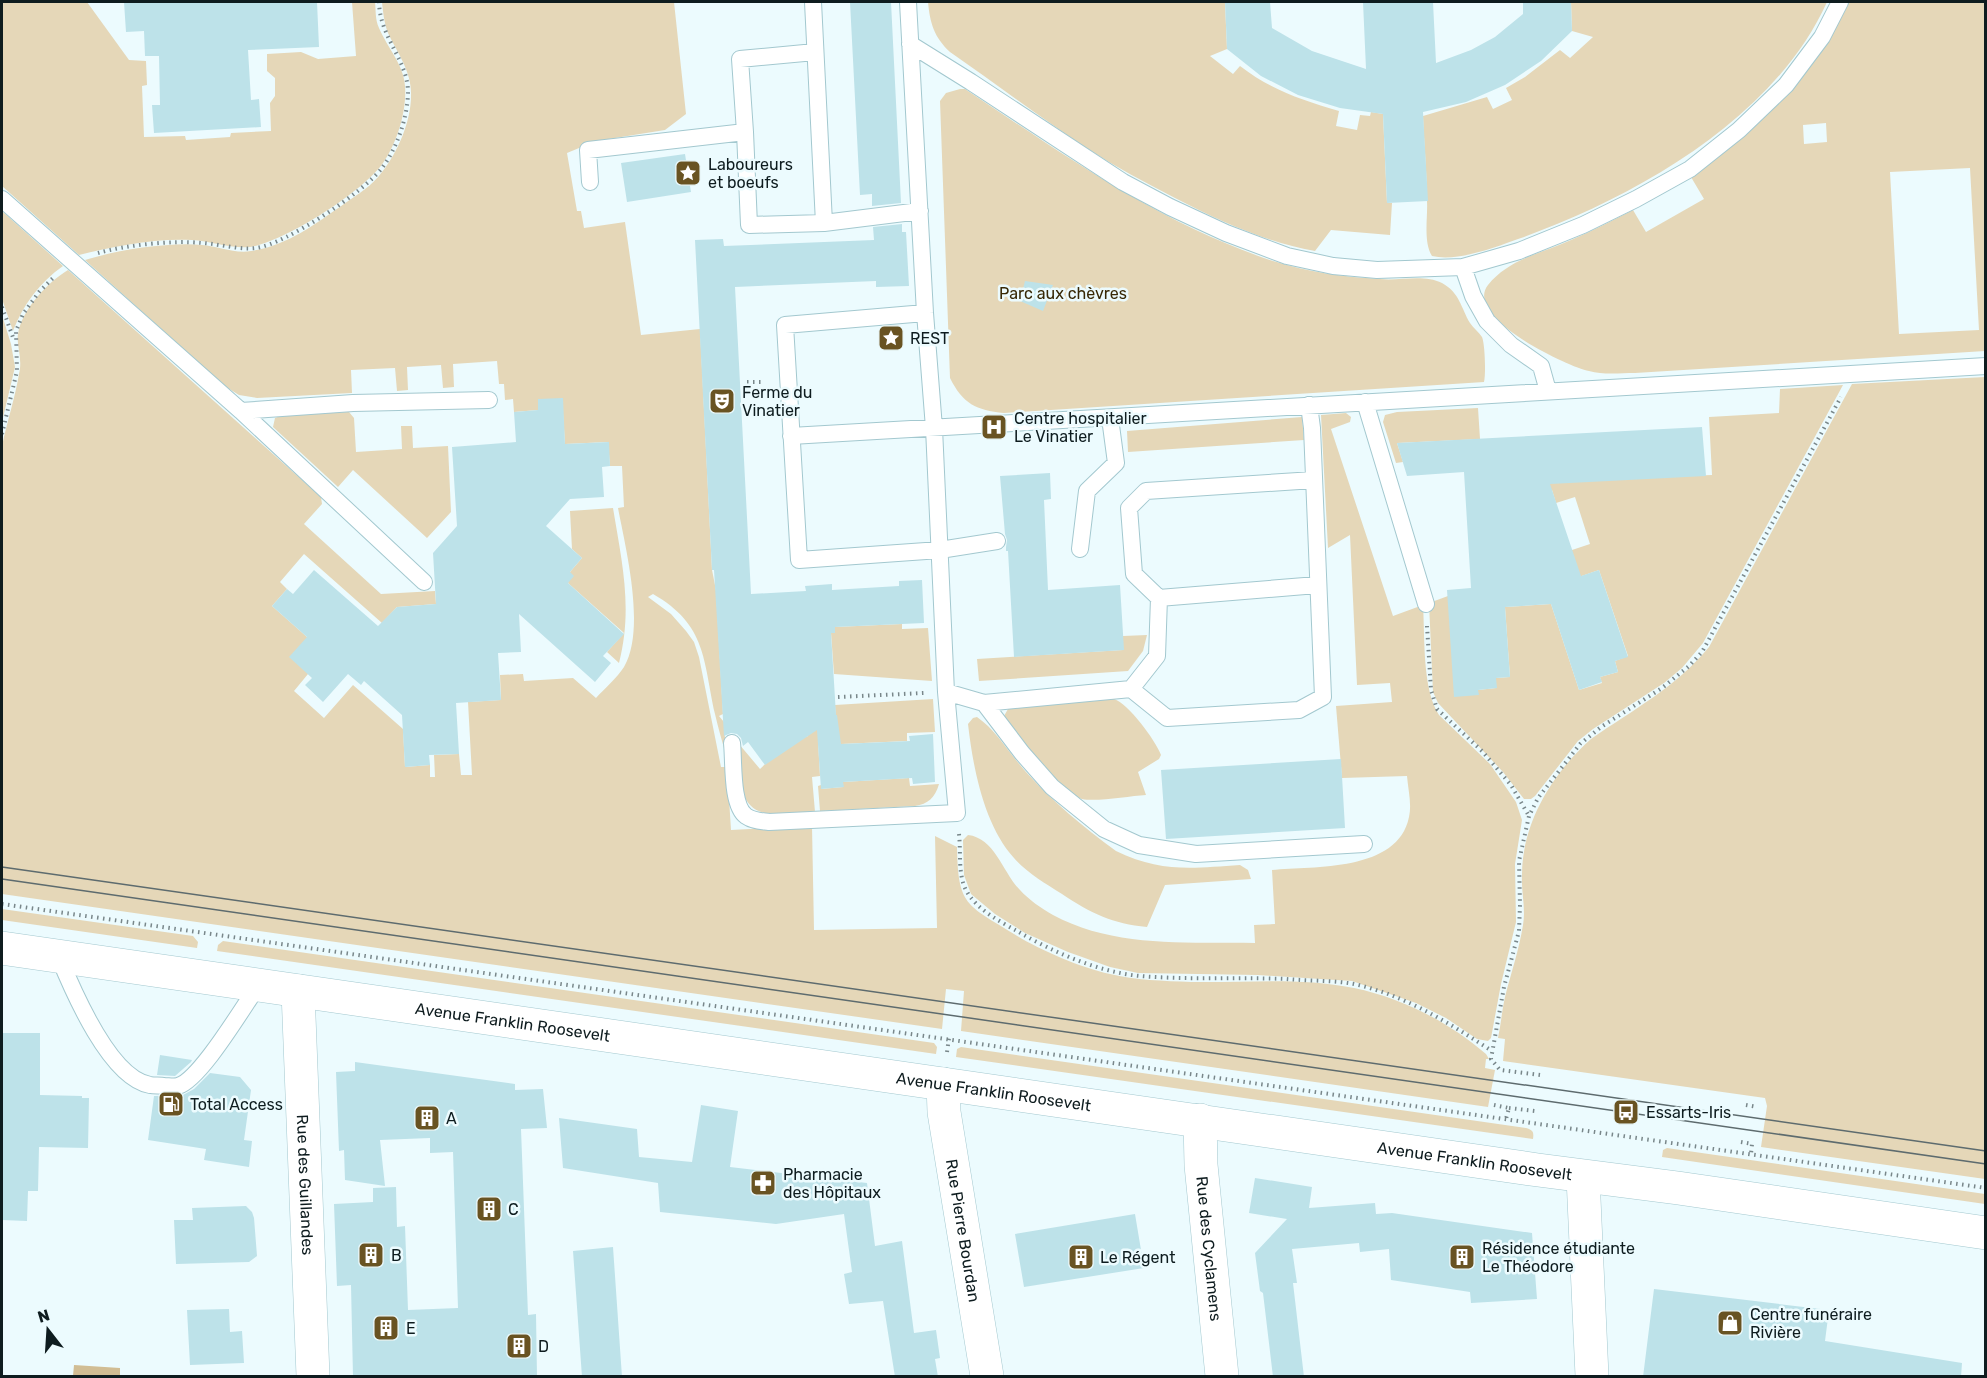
<svg xmlns="http://www.w3.org/2000/svg" width="1987" height="1378" viewBox="0 0 1987 1378" font-family="Rubik,sans-serif">
<rect width="100%" height="100%" fill="#ecfbfe"/>
<!-- green -->
<path fill="#e5d7b8" fill-rule="evenodd" d="M2,2h85l42,58 17,1 1,24 -5,1 2,51 41,-1 1,4 44,-3 1,-4 40,-2 -1,-28 5,-7v-18l-8,-7v-17l34,-2 17,7 38,-3 -4,-54h23c1,9 0,17 4,26 8,19 25,37 26,58 2,25 -8,57 -22,77 -20,29 -99,79 -133,84 -19,2 -39,-6 -58,-7 -37,-2 -77,6 -113,15l-77,-69z
M382,2h292l12,112 -21,16 -69,11 -29,12 10,58h4l3,17 41,-6 16,113 59,-6 12,241 4,20 7,124 -4,2 5,6 2,33c-4,-14 -8,-28 -11,-41 -12,-54 -8,-89 -62,-120l-5,3 23,17 15,17 8,11 5,15 22,110h6l4,63 81,-4 2,104 123,-2 -2,-92 22,11c1,59 9,57 57,87 26,16 65,33 96,40 25,6 54,7 81,8 54,1 109,-5 163,6 48,10 95,34 132,66l3,5h-3l-1,9 10,2 -7,37 -527,-76 3,-40 -18,-2 -4,40 -940,-135v-448c5,-24 13,-48 17,-72 4,-16 -3,-29 -1,-40 4,-25 30,-52 50,-64l253,227 1,7 -18,20 77,70 54,-3 1,13 -39,3 -15,16 -78,-69 -24,28 7,7 -15,17 35,31 1,37 -14,17 30,27 29,-33 50,44 2,38 25,-2v12h5l-1,-22 25,-1 2,21h11l-4,-73 33,-2 -1,-25 23,-1 1,7 49,-3 23,20c8,-9 21,-20 28,-31 22,-38 2,-117 -6,-159l6,-1 -2,-41h-12l-2,-24 -43,2 -3,-46 -24,12 -24,2 -1,-13 -8,1 -1,-16h-5l-2,-23 -44,3 1,23 -11,1 -2,-23 -34,2 1,23 -11,1 -2,-23 -44,2 1,23 -95,5 -18,-3 -16,-10 -138,-125c32,-10 83,-18 117,-15 16,1 33,9 49,6 36,-5 64,-27 93,-47 14,-10 28,-18 38,-32 16,-20 29,-51 29,-76 1,-24 -13,-42 -23,-63 -4,-11 -5,-21 -6,-31z
M928,2h297l2,47 -17,7 23,18 7,-8c31,24 62,34 99,45l-3,15 21,4 3,-15 10,1 1,-4 12,2 4,89h5l-2,32 -59,-5 -16,21c-50,-9 -95,-30 -140,-53 -29,-15 -59,-31 -87,-49 -47,-31 -92,-65 -138,-97 -16,-15 -20,-29 -22,-50z
M1571,2h256c-52,116 -191,195 -306,236 -25,9 -63,24 -89,18 -9,-14 -4,-39 -5,-55 0,-28 -3,-57 -4,-85l64,-19 6,12 19,-9 -6,-12 19,-11 35,-27 10,8 23,-21 -21,-6z
M1848,2h137v349l-350,22c-15,0 -32,2 -46,-2 -23,-5 -126,-54 -101,-86 21,-26 54,-32 83,-45 21,-9 42,-20 62,-30l13,22 58,-33 -13,-22 51,-39zM1826,123l1,19 -23,2 -1,-19zM1970,168l9,162 -80,4 -9,-162z
M960,89h5c98,65 195,135 308,172 35,11 71,16 107,18 20,2 44,-5 62,4 18,10 19,25 28,40 3,5 9,9 12,14 3,7 4,37 2,45l-480,31c-28,-3 -41,-9 -54,-35l-10,-277 6,-8z
M2,211l61,55c-24,17 -40,39 -50,65l-11,-32z
M2,315l9,29 4,23 -13,55z
M1985,377v802l-224,-32 6,-41 -2,-8 -262,-37 2,-22 -7,-1c3,-14 4,-28 7,-41 6,-24 14,-47 18,-72 3,-17 -2,-33 -1,-50 0,-53 31,-102 69,-136 43,-30 84,-51 118,-92l143,-263z
M1843,385l-140,258 -21,25 -18,15 -71,46 -15,12 -43,55 -4,3h-7l-21,-27 -65,-69 -5,-11 -4,-89 19,-7 30,99v-5l18,-2v-10l14,-1 -5,-70 46,-3 28,86 23,-7 -2,-6 18,-5 -3,-11 13,-5 -29,-86 -26,9 -1,-29 18,-6 -15,-47 -19,6 -4,-13 -39,-8 199,-7 -3,-58 70,-4 1,-24z
M1478,408l2,31 -83,4 6,19 -7,1 -13,-41 2,-7 12,-3z
M349,412l5,6 2,34 46,-3 -1,-23h11l1,22 35,-2 3,66 -24,26 -74,-68 -15,17 -65,-60 2,-9 11,-4z
M1346,413l5,4 -1,5 -19,7 62,187 30,-11c2,32 -1,84 16,110l51,49 26,38 6,18 -7,44 1,58 -15,62 -10,54 -3,3 -11,-2 -31,-21 -30,-15 -64,-22 -94,-6 -120,-2 -28,-6 -42,-15 -43,-19 -30,-19 -24,-20 -7,-19 -1,-35 5,-5c27,3 35,38 52,55 8,9 22,19 33,25 61,33 135,27 202,28l-1,-18 21,-1 -3,-54c42,-4 126,2 137,-53 3,-13 -1,-28 -2,-41l-65,2 -6,-72 56,-4 -2,-19 -33,2 -7,-150 -22,13 -7,-133z
M1302,417l2,23 -176,12 -1,-21z
M613,508c9,55 20,100 6,155l-12,-11 17,-19 -56,-50 2,-11 12,-14 -10,-9 -2,-38z
M902,624v5l26,-1 4,53 -98,-7 -3,-41h4v-6z
M1147,635l-4,16 -15,20 -149,10 -2,-22 146,-9v-14z
M933,699l2,33 -28,1v8l-66,3 -4,-4 -2,-35z
M1114,699c14,4 42,42 47,56l-2,4 -21,13 8,23c-17,1 -49,7 -64,4 -15,-3 -72,-68 -78,-83l4,-7 6,-3z
M977,717c19,13 32,36 49,55 27,30 57,55 90,79 45,22 77,17 124,14l8,5 3,9 -86,6 -18,42c-34,-3 -57,-14 -85,-33 -17,-11 -35,-21 -48,-36 -30,-33 -41,-90 -46,-134l5,-6z
M823,725l-5,16 2,35 -8,1 3,35 -45,2c-36,-4 -29,-43 -31,-70l21,25 24,-23 24,-10 -1,-6z
M909,778l1,8 29,-2c-4,14 -11,20 -24,22l-95,5 -2,-25 3,-1v4l22,-2v-5z
M2,909l191,27 5,6 -1,6 -195,-28z
M223,941l711,102 3,4 -1,7 -719,-103 1,-6z
M961,1047l565,81c7,2 8,4 7,11l-577,-82 1,-8z
M1667,1148l318,46v10l-323,-47 1,-7z"/>
<!-- water -->
<path fill="#d1bd94" d="M74,1365l46,3v8h-47z"/>
<!-- building -->
<path fill="#bde2e9" d="M124,2h193l2,45 -71,3 3,50 8,-1 2,28 -107,6 -2,-28h8l-1,-49h-14l-1,-25 -18,1z
M850,2h41l10,201 -29,3v-12l-12,1z
M1225,2h45l2,26 40,23 54,18 -3,-67h70l3,61 35,-13 24,-13 28,-23v-12h48l1,29 -31,30 -36,24 -39,17 -43,10 5,89 -41,2 -4,-89 -43,-6 -42,-13 -37,-19 -34,-27z
M685,154l6,38 -64,10 -6,-39z
M902,224v8h4l3,54 -33,1v-6l-141,6 16,307 55,-3 -1,-5 27,-2v6l67,-4v-5l23,-1 2,43 -89,4v6h-4l5,82h1l4,29 69,-3 -1,-5 24,-2 2,48 -22,2 -1,-6 -69,4 1,5 -23,2 -4,-59 -52,35 -17,-23 -5,4 -2,-8 -4,-4 -6,-1 -7,3 -10,-166h-2l-17,-330 28,-1 1,7 150,-6 -1,-13z
M1025,281l28,4 -10,26 -23,-10z
M563,398l2,46 44,-2 1,24 -8,1 2,30 -34,2 -24,27 36,32 -12,14 4,4 -6,7 56,51 -21,22 8,7 -16,19 -76,-68 2,38 -23,1 3,47 -45,3 3,51 -30,1 1,10 -25,2 -3,-52 -38,-34 -3,4 -13,-11 -25,28 -18,-17 7,-7 -23,-21 18,-20 -35,-31 15,-17 6,5 21,-24 64,56 19,-19 39,-3 -3,-51 24,-27 -5,-79 64,-5 -2,-30 24,-2v-11z
M1702,427l4,49 -156,8 31,92 18,-6 29,87 -13,4 3,11 -18,5 2,5 -23,8 -28,-86 -46,3 5,70 -14,1 1,10 -19,2 1,5 -25,2 -7,-107 24,-2 -7,-116 -57,4 -10,-33z
M1050,473l1,26 -7,1 4,90 72,-5 4,65 -110,7 -6,-106h-2v-4l1,-7 -2,-6 -5,-58z
M1341,759l4,69 -179,11 -5,-69z
M2,1033h38v62l42,1v2h7l-1,50 -49,-1 -1,44h-10l-1,30 -25,-1z
M160,1055l32,5 -1,2 -16,14 -18,-1z
M355,1062l160,22v6l28,-1 4,39 -26,1 7,186 8,-1 1,63h-184l-2,-92 -14,1 -3,-82 39,-2v-14l23,-1 1,40 8,-1 3,84 50,-2 -5,-156 -23,1v-15l-50,2 5,46 -40,-6 -1,-30 -5,1 -3,-79 19,-1z
M210,1073l30,4 11,13 -7,50 8,1 -3,26 -45,-7 2,-11 -58,-9 6,-44 29,-1 11,-6z
M701,1105l37,6 -8,56 137,16 8,63 27,-5 12,92 22,-3 4,28 -5,1 3,18h-43l-12,-76 -34,3 -5,-30 8,-2 -8,-58 -68,10 -116,-12 -2,-29 -95,-15 -4,-50 78,11 2,28 53,5z
M1255,1178l57,9 -3,21 66,-5 1,11 16,-1 140,20 5,66 -66,4 -1,-11 -79,-12 -2,-31 -29,3 -1,-9 -67,6 5,34h-4l11,94h-31l-10,-84 -3,-2 -5,-38 32,-34 -38,-6z
M246,1206l6,6 2,6 3,38 -8,6 -73,2 -2,-44h19l-1,-12z
M1135,1214l9,54 -120,19 -9,-53z
M613,1247l9,130h-40l-9,-126z
M1654,1289l175,21 -4,31 137,22 -1,14h-318z
M229,1309l1,23 12,-1 2,32 -54,2 -3,-55z"/>
<g fill="none" stroke-linecap="round" stroke-linejoin="round">
<!-- lane casing -->
<g stroke="#a3c8cf" stroke-width="18">
<path id="lane" d="M813,2l11,221 96,-12
M910,44l61,38 152,100 47,25 56,26 61,23 46,10 44,4 86,-3 56,-16 64,-26 53,-26 54,-30 49,-39 47,-45 36,-48 18,-35
M745,132l4,93 75,-2
M590,182l-2,-32 157,-18 -5,-73 75,-7
M2,199l239,212 183,171
M1463,267l10,29 14,25 24,24 30,21 7,25
M925,313l-140,12 14,235 141,-10 57,-9
M1365,402l61,202
M241,411l112,-8 136,-3
M791,436l1195,-70
M1080,549l7,-58 29,-28 -6,-45
M1159,598l158,-13
M1131,689l26,-33 2,-58 -25,-24 -5,-66 17,-17 168,-11
M946,692l38,11 38,50 30,34 52,42 35,16 57,9 168,-10
M984,703l147,-14 36,29 132,-8 24,-13 -11,-269 -3,-23
M732,743c2,18 -1,62 14,73 7,5 15,5 23,6l188,-9 -11,-121 -12,-264 -9,-115 -17,-311
M59,957c14,34 51,121 91,128 5,1 10,0 14,1 4,0 10,1 14,0 22,-6 65,-79 80,-100"/>
</g>
<!-- street casing -->
<g stroke="#a3c8cf" stroke-width="34">
<g id="street">
<path id="s1" d="M298,991l15,385"/>
<path id="s2" d="M943,1084l1,28 43,264"/>
<path id="s3" d="M1200,1120l1,45 21,211"/>
<path d="M1583,1177l9,199"/>
</g>
</g>
<!-- primary casing -->
<g stroke="#a3c8cf" stroke-width="34">
<g id="primary">
<path id="s4" d="M2,948l1536,222 140,18 308,45"/>
</g>
</g>
<!-- path -->
<path stroke="#79878a" stroke-width="4" stroke-dasharray="1.5 4.5" stroke-linecap="butt" d="M98,253c28,-8 75,-13 104,-10 19,1 35,7 54,5 30,-4 108,-56 126,-80 15,-20 26,-51 26,-77 -1,-32 -28,-53 -29,-89
M2,307l12,33
M747,382h18
M2,434l15,-63 -1,-40 7,-17 16,-22 16,-16
M1427,626l4,64 6,19 45,42 29,34 18,31
M838,697l86,-4
M959,834c2,18 -1,38 6,54 9,20 34,33 52,43 36,21 81,41 123,45 48,4 97,1 146,3 22,2 46,1 68,5 51,11 95,39 138,67
M2,904l1984,284
M947,1052l2,-14
M1540,1075l-40,-5 -9,-11 13,-72 15,-56 1,-26 -1,-44 10,-45 9,-18 42,-54 21,-17 61,-39 27,-22 13,-14 139,-255
M1494,1105l15,3 -3,11
M1746,1105l11,2
M1509,1108l26,3
M1741,1142l11,2 -1,10"/>
<!-- lane -->
<use href="#lane" stroke="#fff" stroke-width="16"/>
<!-- street -->
<use href="#street" stroke="#fff" stroke-width="33"/>
<!-- primary -->
<use href="#primary" stroke="#fff" stroke-width="33"/>
<!-- tram -->
<path stroke="#5d6b6e" stroke-width="1.5" d="M2,867l1984,284
M2,879l1984,285"/>
</g>
<!-- icons -->
<defs>
<g id="sight-square" transform="scale(1.35)"><rect x="-9" y="-9" width="18" height="18" rx="4" fill="#695322" stroke="#ecfbfe"/><path d="M0-6L1.8-2.2L6-1.7L2.9 1.2L3.7 5.4L0 3.3L-3.7 5.4L-2.9 1.2L-6-1.7L-1.8-2.2Z" fill="#fff"/></g>
<g id="theatre-square" transform="scale(1.35)"><rect x="-9" y="-9" width="18" height="18" rx="4" fill="#695322" stroke="#ecfbfe"/><path d="M-5-5.5Q0-4 5-5.5V0Q5 5 0 6Q-5 5-5 0ZM-3.3-2.5H-1v1.5H-3.3ZM1-2.5H3.3v1.5H1ZM-2.8 1Q0 5.5 2.8 1Z" fill="#fff"/></g>
<g id="hospital-square" transform="scale(1.35)"><rect x="-9" y="-9" width="18" height="18" rx="4" fill="#695322" stroke="#ecfbfe"/><path d="M-5-5h3v3.5h4V-5h3V5h-3V1.5h-4V5h-3Z" fill="#fff"/></g>
<g id="fuel-square" transform="scale(1.35)"><rect x="-9" y="-9" width="18" height="18" rx="4" fill="#695322" stroke="#ecfbfe"/><path d="M-5.5-6h7V0h2V4h1.3V-2.5L3-4.5l.8-.8L6-3V5H2.5V1h-1V6h-7ZM-4.2-4.7v3.2H.2V-4.7Z" fill="#fff"/></g>
<g id="bus-square" transform="scale(1.35)"><rect x="-9" y="-9" width="18" height="18" rx="4" fill="#695322" stroke="#ecfbfe"/><path d="M-5-6H5V4H4V6H2V4H-2V6H-4V4H-5ZM-3.5-4V0h7V-4ZM-3.5 1.2v1.5H-2V1.2ZM2 1.2v1.5H3.5V1.2Z" fill="#fff"/></g>
<g id="building-square" transform="scale(1.35)"><rect x="-9" y="-9" width="18" height="18" rx="4" fill="#695322" stroke="#ecfbfe"/><path d="M-4-6H4V6H1V3H-1V6H-4ZM-2.5-4.3h1.7v1.8h-1.7ZM.8-4.3h1.7v1.8H.8ZM-2.5-1h1.7V.8h-1.7ZM.8-1h1.7V.8H.8Z" fill="#fff"/></g>
<g id="pharmacy-square" transform="scale(1.35)"><rect x="-9" y="-9" width="18" height="18" rx="4" fill="#695322" stroke="#ecfbfe"/><path d="M-2-6h4v4h4v4h-4v4h-4v-4h-4v-4h4Z" fill="#fff"/></g>
<g id="shop-square" transform="scale(1.35)"><rect x="-9" y="-9" width="18" height="18" rx="4" fill="#695322" stroke="#ecfbfe"/><path d="M-5-2.5h2.3a2.7 3.5 0 0 1 5.4 0H5L5.5 6h-11ZM-1.5-2.5h3a1.5 2.3 0 0 0-3 0Z" fill="#fff"/></g>
</defs>
<g fill-rule="evenodd">
<use href="#sight-square" x="688" y="173"/>
<use href="#sight-square" x="891" y="338"/>
<use href="#theatre-square" x="722" y="401"/>
<use href="#hospital-square" x="994" y="427"/>
<use href="#fuel-square" x="171" y="1104"/>
<use href="#bus-square" x="1626" y="1112"/>
<use href="#building-square" x="427" y="1118"/>
<use href="#pharmacy-square" x="763" y="1183"/>
<use href="#building-square" x="489" y="1209"/>
<use href="#building-square" x="371" y="1255"/>
<use href="#building-square" x="1081" y="1257"/>
<use href="#building-square" x="1462" y="1257"/>
<use href="#shop-square" x="1730" y="1323"/>
<use href="#building-square" x="386" y="1328"/>
<use href="#building-square" x="519" y="1346"/>
</g>
<g text-anchor="middle" dominant-baseline="central" stroke-width="5" stroke-linejoin="round" paint-order="stroke">
<!-- poi labels -->
<g font-size="16" fill="#0e1c1f" stroke="#ecfbfe" text-anchor="start">
<text x="708" y="164">Laboureurs<tspan x="708" dy="18">et boeufs</tspan></text>
<text x="910" y="338">REST</text>
<text x="742" y="392">Ferme du<tspan x="742" dy="18">Vinatier</tspan></text>
<text x="1014" y="418">Centre hospitalier<tspan x="1014" dy="18">Le Vinatier</tspan></text>
<text x="190" y="1104">Total Access</text>
<text x="1646" y="1112">Essarts-Iris</text>
<text x="446" y="1118">A</text>
<text x="783" y="1174">Pharmacie<tspan x="783" dy="18">des Hôpitaux</tspan></text>
<text x="508" y="1209">C</text>
<text x="1482" y="1248">Résidence étudiante<tspan x="1482" dy="18">Le Théodore</tspan></text>
<text x="391" y="1255">B</text>
<text x="1100" y="1257">Le Régent</text>
<text x="1750" y="1314">Centre funéraire<tspan x="1750" dy="18">Rivière</tspan></text>
<text x="406" y="1328">E</text>
<text x="538" y="1346">D</text>
</g>
<!-- park labels -->
<g font-size="16" fill="#382906" stroke="#ecfbfe">
<text x="1063" y="293">Parc aux chèvres</text>
</g>
<!-- street labels -->
<g font-size="16" fill="#0e1c1f" stroke="#ecfbfe">
<text stroke="none"><textPath href="#s4" startOffset="516">Avenue Franklin Roosevelt</textPath></text>
<text stroke="none"><textPath href="#s4" startOffset="1002">Avenue Franklin Roosevelt</textPath></text>
<text stroke="none"><textPath href="#s4" startOffset="1488">Avenue Franklin Roosevelt</textPath></text>
<text stroke="none"><textPath href="#s1" startOffset="194">Rue des Guillandes</textPath></text>
<text stroke="none"><textPath href="#s2" startOffset="148">Rue Pierre Bourdan</textPath></text>
<text stroke="none"><textPath href="#s3" startOffset="129">Rue des Cyclamens</textPath></text>
</g>
</g>
<!-- border -->
<rect width="1987" height="1378" fill="none" stroke="#0e1c1f" stroke-width="6"/>
<!-- north arrow -->
<g transform="translate(48 1330) rotate(343)" stroke="#ecfbfe" stroke-width="4.5" paint-order="stroke">
<path d="M0-4.5L10 22L0 15L-10 22Z" fill="#0e1c1f"/>
<text y="-9" font-size="16" font-weight="bold" text-anchor="middle" fill="#0e1c1f">N</text>
</g>
</svg>
